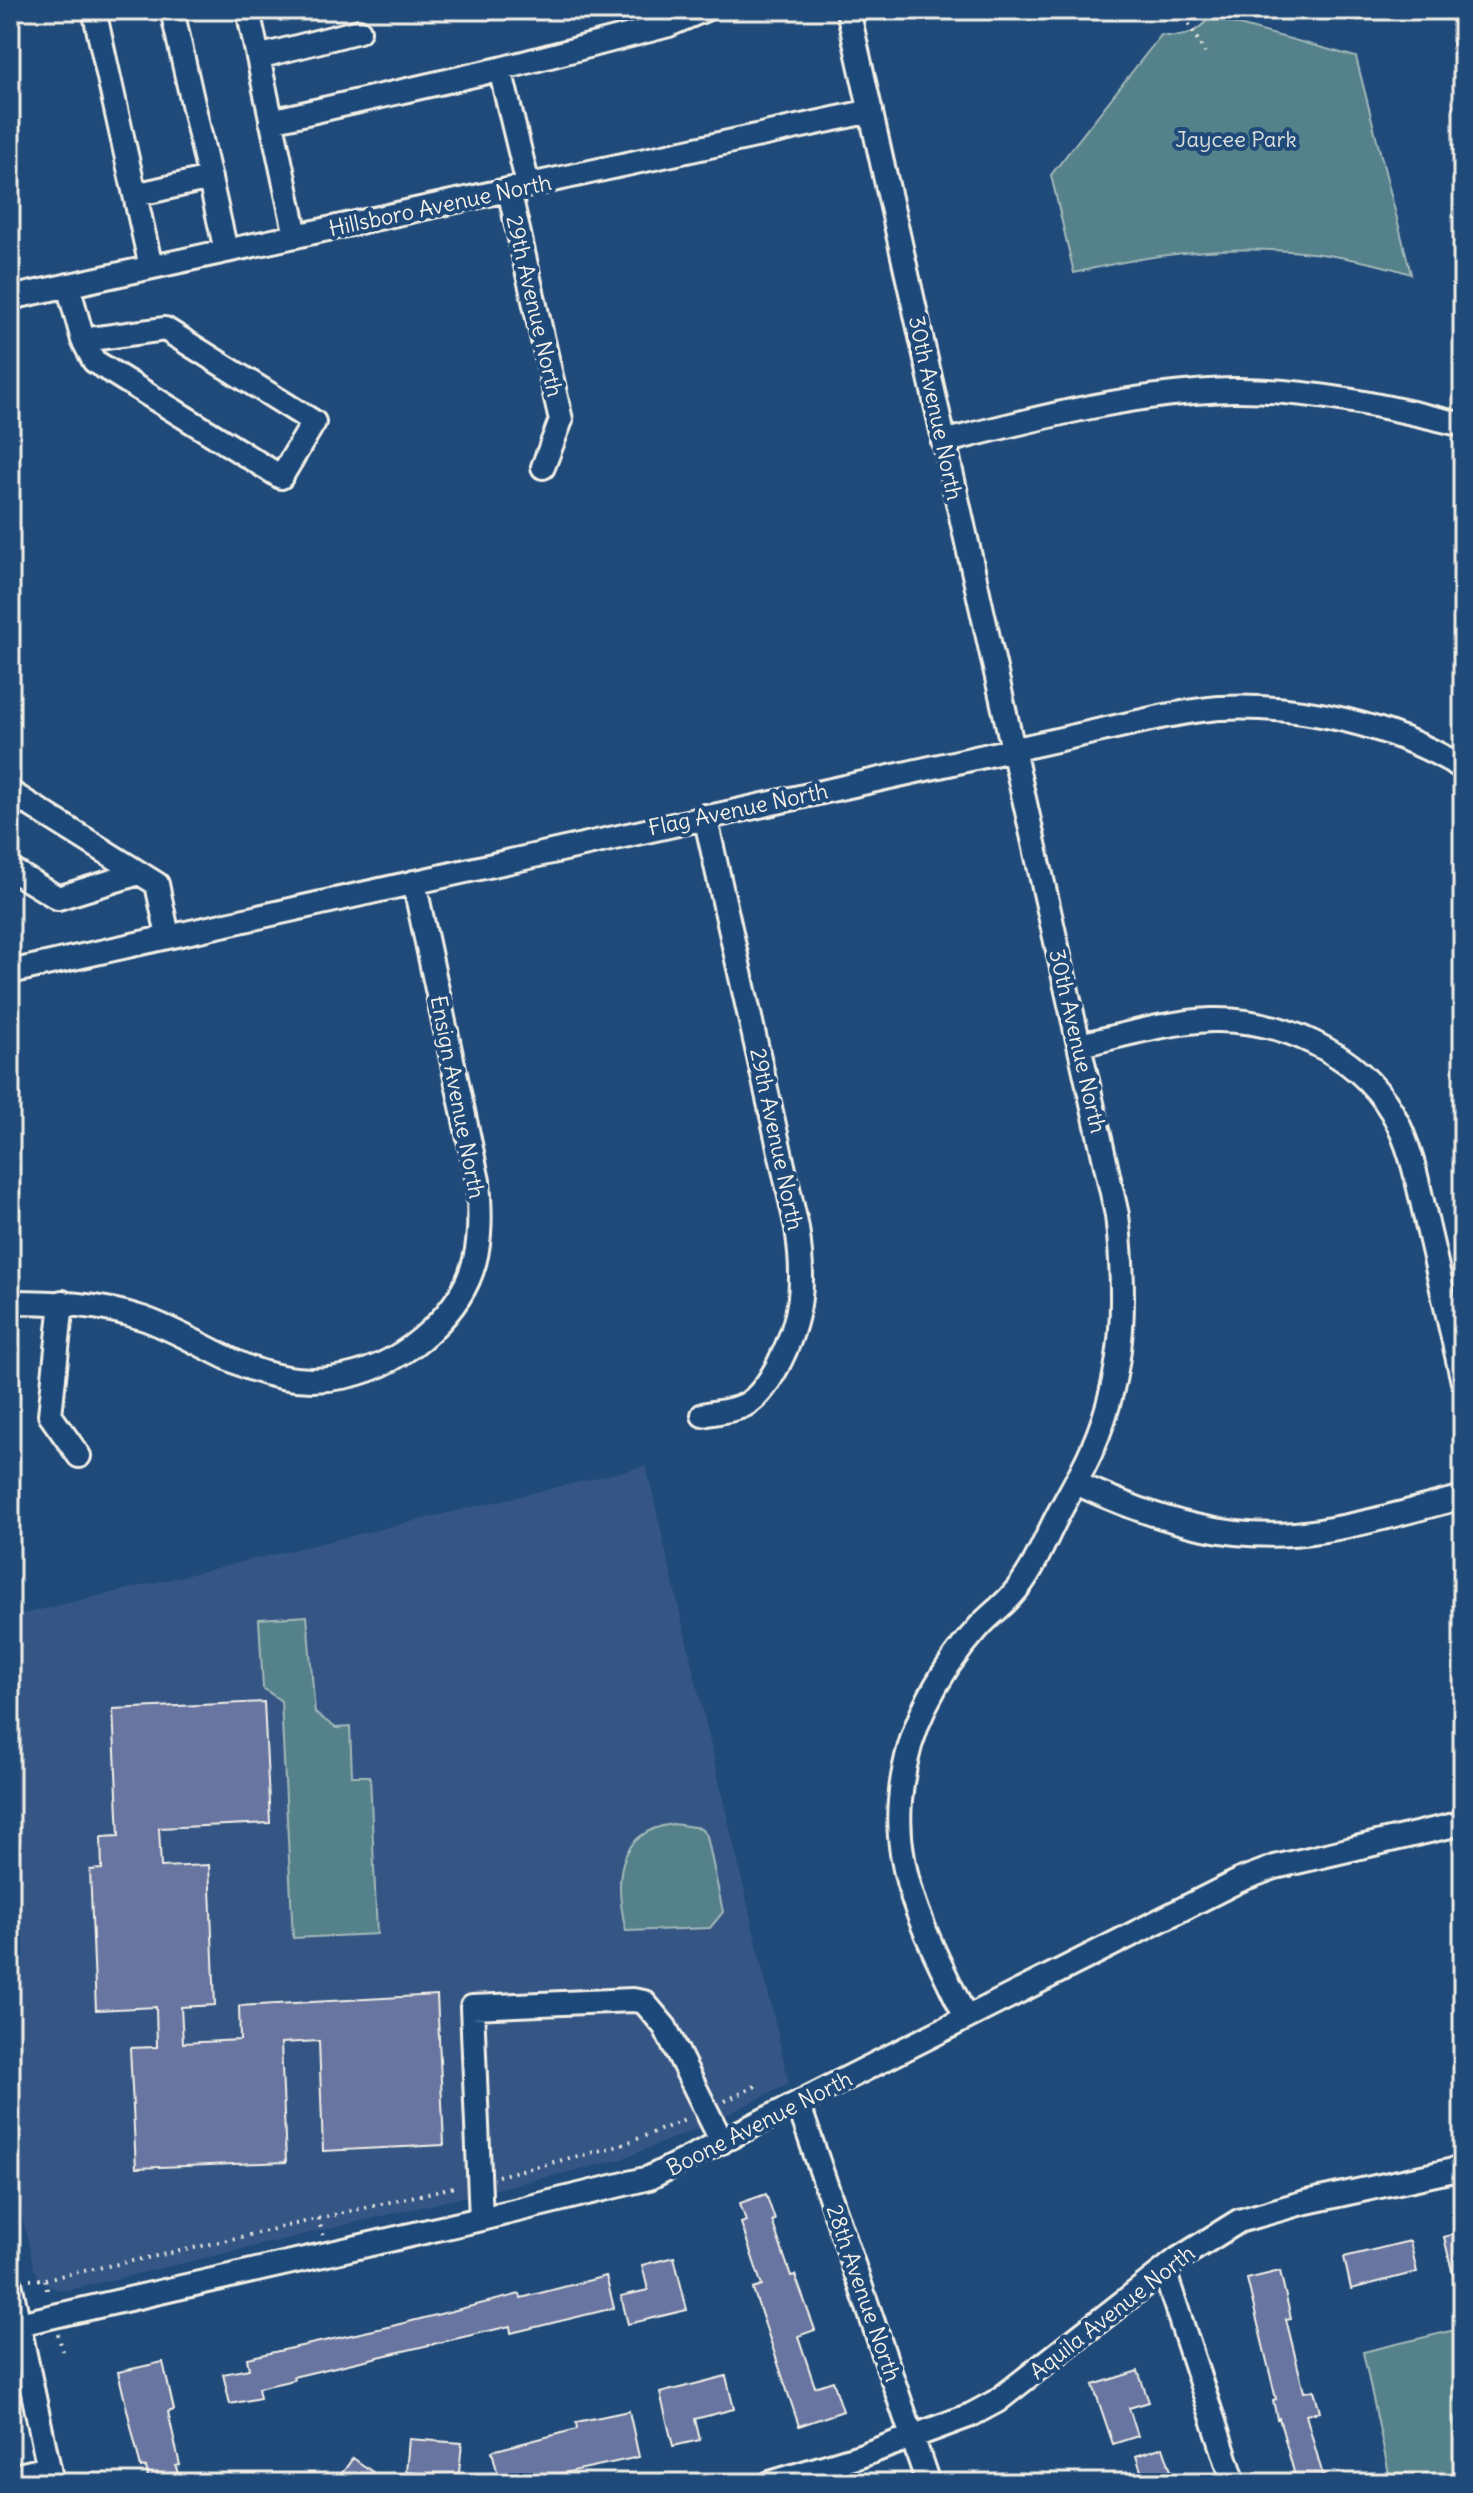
<svg xmlns="http://www.w3.org/2000/svg" width="1473" height="2493" viewBox="0 0 1473 2493" font-family="Delius,sans-serif">
<rect width="100%" height="100%" fill="#1f4a7a"/>
<filter id="ink" filterUnits="userSpaceOnUse"><feTurbulence type="fractalNoise" baseFrequency=".0125" numOctaves="2"/><feDisplacementMap in="SourceGraphic" scale="16" xChannelSelector="R" yChannelSelector="G"/><feConvolveMatrix kernelMatrix="1 2 1 2 8 2 1 2 1" color-interpolation-filters="sRGB"/></filter>
<g filter="url(#ink)">
<!-- built -->
<path fill="#355785" d="M646,1466l143,617 -78,40 -92,37 -550,130h-11l-15,-7 -9,-14 -24,-108v-544z"/>
<!-- green -->
<path fill="#54818a" stroke="#a4b9b9" stroke-width="2" d="M1210,17l146,40 55,217c-113,-35 -222,-30 -337,-1l-23,-98 110,-140c21,4 35,-1 49,-18z
M307,1616l8,97 21,15 14,-1 2,49h18l7,158 -84,4 -12,-237 -18,-13 -4,-69z
M673,1824l28,4 6,8 16,76 -13,16 -84,3c-11,-46 -13,-99 47,-107z
M1463,2328v155h-72l-28,-131z"/>
<!-- building -->
<path fill="#6774a0" stroke="#f4f1e8" stroke-width="2" d="M264,1702l6,121 -111,5 2,39 48,-2 6,140 -34,2 2,36 57,-3 -1,-34 198,-11 7,150 -121,6 -4,-110 -38,2 5,119 -150,6 -6,-120 27,-1 -1,-40 -60,3 -6,-140 12,-1 -1,-32 18,-1 -6,-127z
M766,2194l9,26 -3,1 19,55 4,-1 20,55 -17,6 17,51 18,-6 10,30 -44,15 -46,-137 9,-3 -21,-63 5,-2 -6,-18z
M1463,2232v55l-7,1 -12,-51z
M1410,2241l7,31 -66,17 -7,-32z
M674,2257l13,53 -59,14 -7,-28 27,-6 -6,-25z
M1280,2271l11,47 -5,1 18,73 10,-2 6,22 -14,3 19,68h-28l-18,-65 -2,1 -4,-19 3,-1 -29,-120z
M606,2276l8,32 -103,25 -1,-7 -217,51 1,3 -36,8 2,10 -30,6 -7,-30 26,-5 -2,-11 145,-32 128,-32 1,4z
M163,2362l11,48 -6,2 12,53 -4,1 4,17h-31l-3,-16 -5,1 -23,-96z
M1138,2371l11,31 -20,6 9,28 -25,8 -20,-59z
M726,2376l8,33 -39,10 5,21 -27,6 -13,-53z
M629,2411l10,46 -122,26h-17l-8,-32 85,-22 -1,-7z
M409,2439l53,4 -4,40 -35,-3 1,-6 -18,-2z
M1163,2447l12,36h-30l-9,-27z
M353,2458l35,25h-53z"/>
<g fill="none" stroke-linecap="round" stroke-linejoin="round">
<!-- minor casing -->
<g stroke="#f4f1e8" stroke-width="28">
<path id="minor" d="M94,10l41,185
M172,10l54,241
M248,10l48,226
M848,10l269,1205c9,80 9,156 -24,232 -9,22 -22,43 -33,64 -16,29 -25,59 -48,84 -10,12 -24,21 -34,33 -44,49 -73,107 -78,173 -7,79 34,149 66,217
M258,57l101,-26
M500,69l28,116
M271,121l229,-52 169,-44 35,-15
M509,190l52,230 -18,47
M151,267l-16,-72 75,-17
M68,285l15,55 11,21 187,116 33,-55 -149,-93 -82,11
M10,298l861,-187
M943,442c95,-24 192,-50 290,-52 74,-1 158,17 230,35
M10,792l147,92 11,52
M10,869l48,29 81,-25
M10,972l1155,-256c18,-3 37,-7 55,-8 83,-4 173,17 243,60
M1079,1045c43,-9 88,-23 132,-25 67,-2 146,32 181,92 20,35 27,77 36,116 12,51 23,102 35,154
M10,1302c44,0 89,2 132,16 36,12 69,34 105,49 66,26 133,12 184,-37 48,-45 52,-86 47,-149l-64,-299
M62,1302l-12,113 29,41
M703,1415c12,-3 31,-4 42,-10 14,-7 25,-25 32,-38 26,-49 28,-85 20,-139l-92,-412
M1076,1483c78,36 155,62 243,48 48,-7 97,-22 144,-34
M798,2103l130,380
M481,2219l-9,-212 161,-7 11,2 21,25 57,115
M1164,2270l70,213
M10,2283l42,200
M19,2324l462,-105 168,-41 591,-298 35,-13 188,-44
M10,2477l39,-9
M770,2483l90,-27 111,-41 26,-14 181,-142 61,-38 63,-18 161,-35"/>
</g>
<!-- path -->
<path stroke="#f4f1e8" stroke-width="4" stroke-dasharray="2 6" stroke-linecap="butt" d="M1181,10l24,43
M725,2101l29,-14 3,-4
M498,2176l121,-30 69,-27
M318,2218l5,17
M45,2279l140,-29 273,-64
M30,2280l15,-1 3,16
M58,2334l6,21"/>
<!-- minor -->
<use href="#minor" stroke="#1f4a7a" stroke-width="22"/>
</g>
</g>
<g text-anchor="middle" dominant-baseline="central" stroke-width="8" stroke-linejoin="round" paint-order="stroke">
<!-- park labels -->
<g font-size="22" fill="#dce0da" stroke="#1f4a7a">
<text x="1236" y="139">Jaycee Park</text>
</g>
<!-- street labels -->
<g font-size="22" fill="#f4f1e8" stroke="#1f4a7a">
<text transform="translate(440 205) rotate(-12)">Hillsboro Avenue North</text>
<text transform="translate(535 306) rotate(77)">29th Avenue North</text>
<text transform="translate(936 408) rotate(78)">30th Avenue North</text>
<text transform="translate(738 809) rotate(-12)">Flag Avenue North</text>
<text transform="translate(1078 1041) rotate(77)">30th Avenue North</text>
<text transform="translate(458 1097) rotate(79)">Ensign Avenue North</text>
<text transform="translate(777 1139) rotate(78)">29th Avenue North</text>
<text transform="translate(759 2123) rotate(-27)">Boone Avenue North</text>
<text transform="translate(864 2293) rotate(71)">28th Avenue North</text>
<text transform="translate(1112 2312) rotate(-38)">Aquila Avenue North</text>
</g>
</g>
<!-- margin -->
<rect width="1473" height="2493" fill="none" stroke="#1f4a7a" stroke-width="40"/>
<rect x="20" y="20" width="1433" height="2453" fill="none" stroke="#f4f1e8" stroke-width="3" filter="url(#ink)"/>
</svg>
